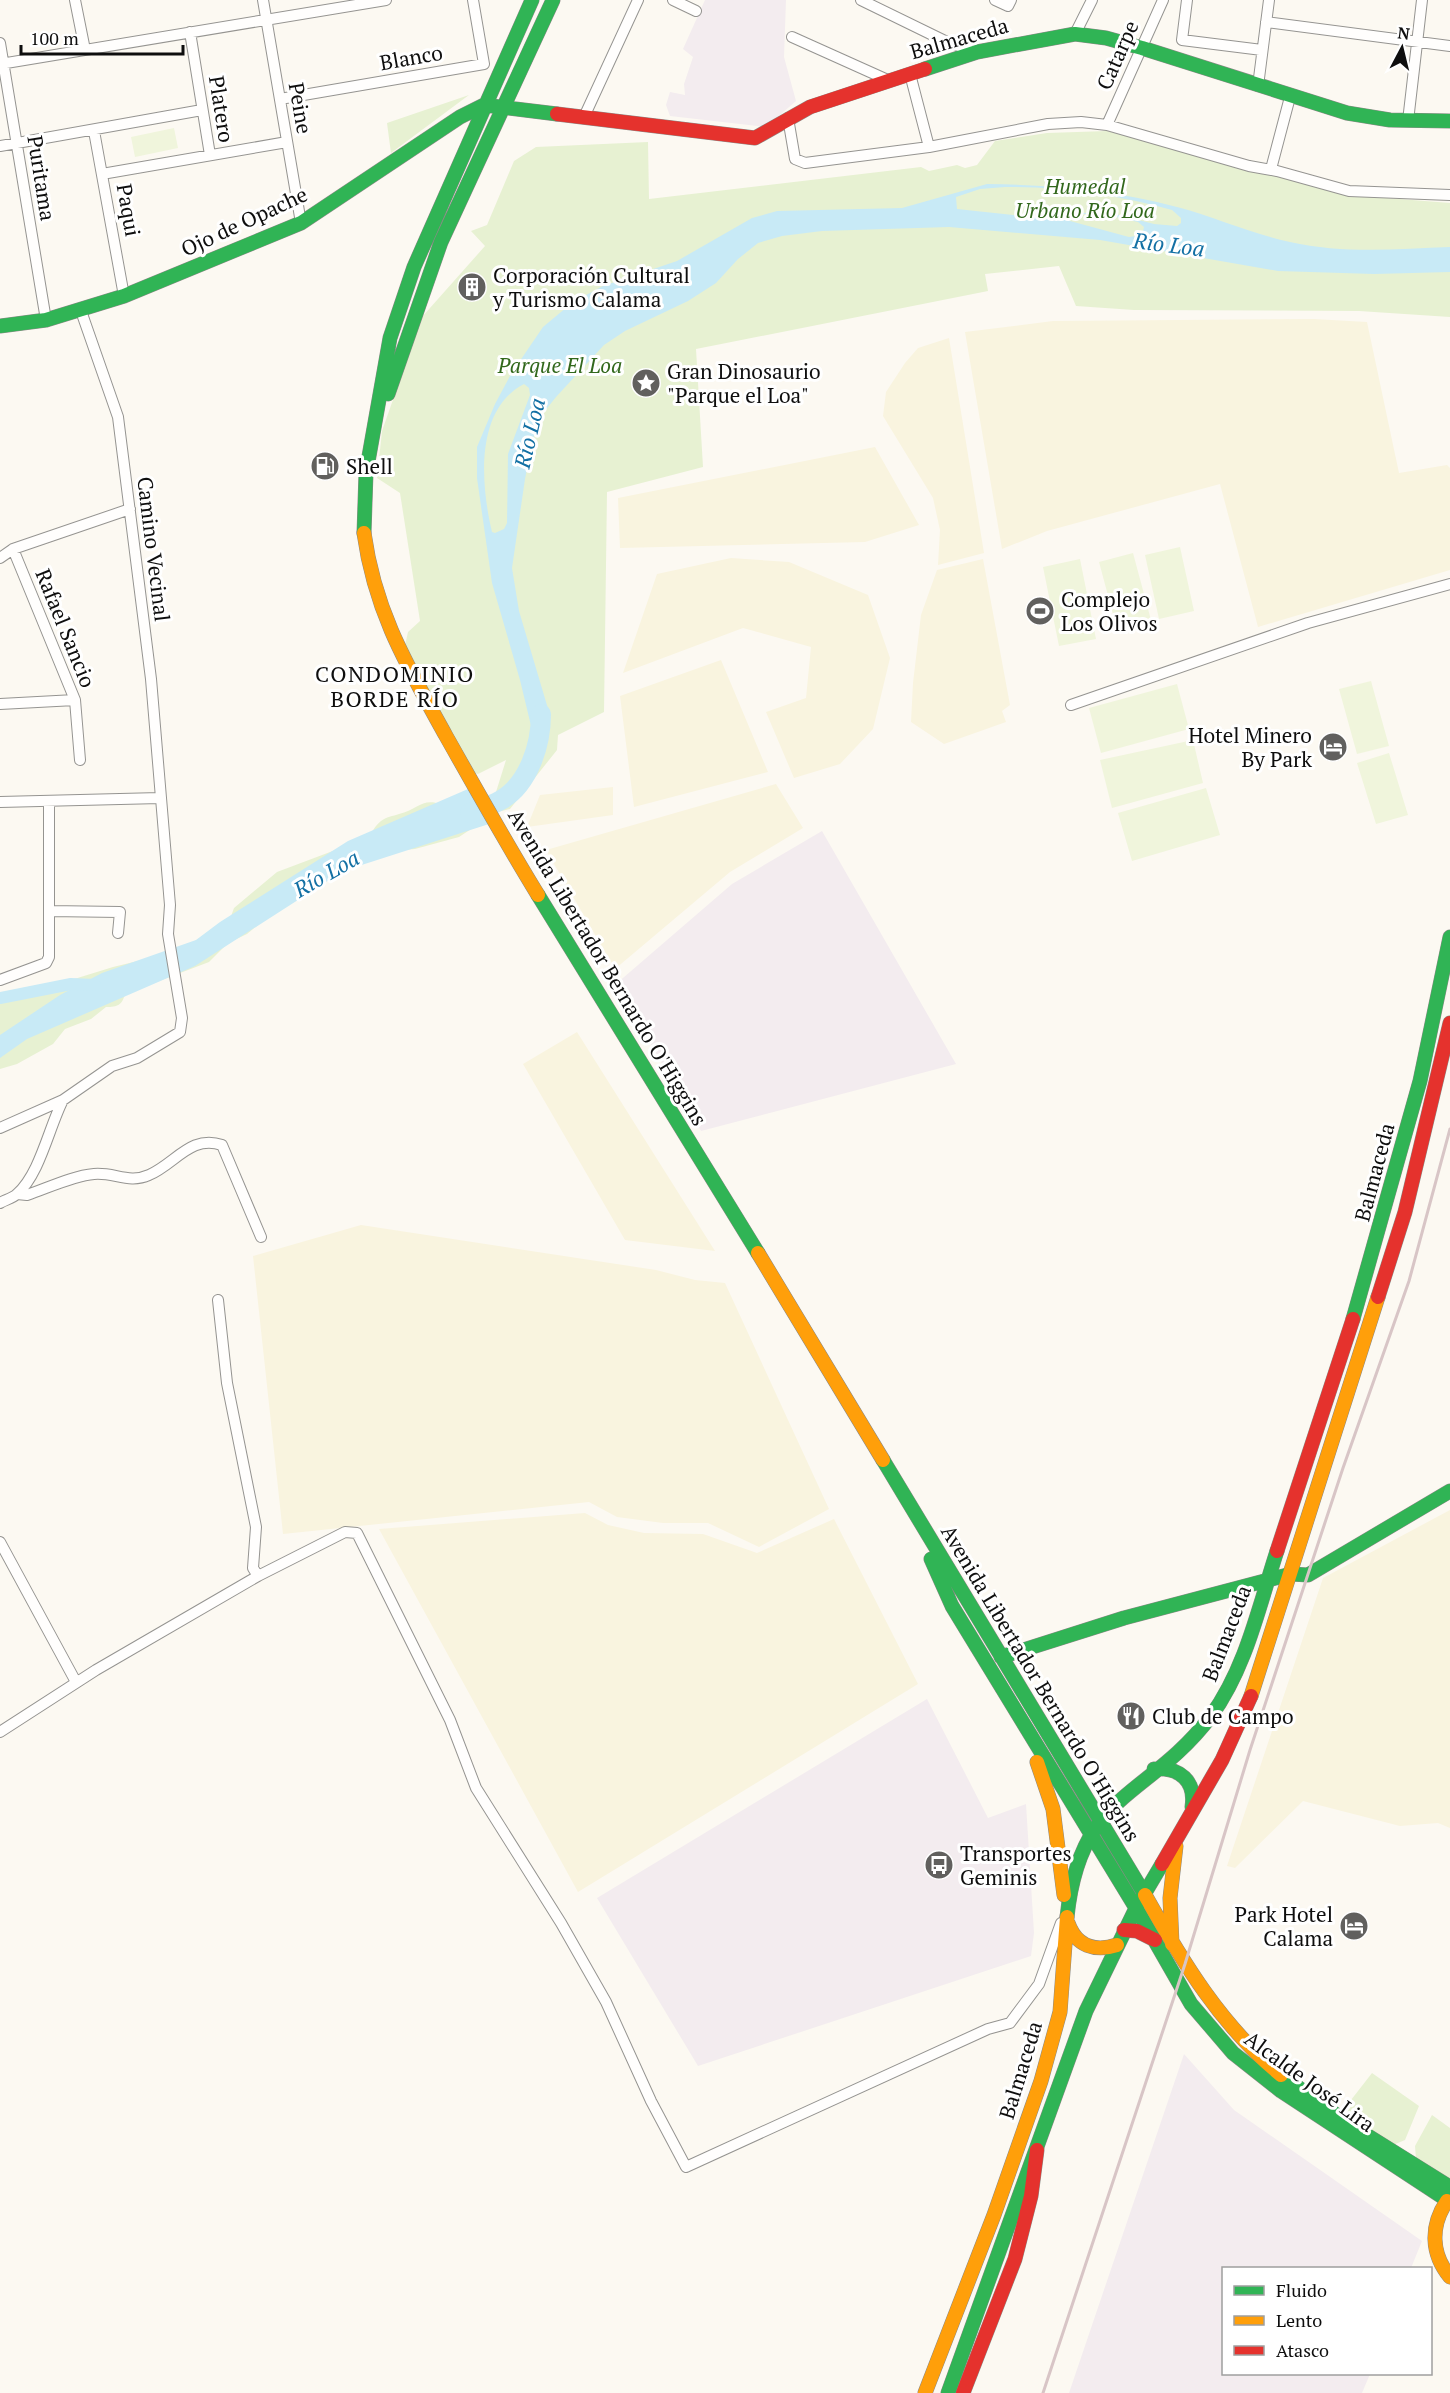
<svg xmlns="http://www.w3.org/2000/svg" width="1450" height="2393" viewBox="0 0 1450 2393" font-family="'PT Serif',serif">
<rect width="100%" height="100%" fill="#fcf9f2"/>
<!-- industrial -->
<path fill="#f3ecef" d="M705,0h81l-2,57 12,44 -30,26 -96,-11 -4,-11 4,-13 15,3 -1,-11 9,-27 -10,-8z
M822,831l134,233 -255,67 -85,-147 116,-100z
M927,1699l61,119 38,-14 8,129 -3,23 -333,110 -101,-168z
M1184,2054l50,56 188,131 -11,27h-187v106h146l-8,19h-293z"/>
<!-- farmland -->
<path fill="#f9f4df" d="M1314,319l53,3 32,151 48,-8 3,3v102l-192,57 -38,-143 -173,47 -45,18 -37,-217 88,-11z
M949,338l35,215 -46,12 2,-35 -7,-32 -50,-82 3,-24 19,-29 13,-15z
M875,447l44,78 -54,17 -245,6 -2,-50z
M731,558l58,4 79,33 22,63 -17,71 -33,35 -46,14 -28,-66 40,-14 5,-51 -68,-19 -120,45 34,-99z
M983,559l27,146 -8,6 4,11 -62,22 -33,-22 2,-39 8,-68 16,-45z
M721,660l47,112 -134,35 -14,-111z
M776,784l27,44 -73,44 -115,97 -69,-119z
M613,787v28l-86,12 13,-32z
M577,1032l138,219 -90,-11 -102,-176z
M361,1225l295,45 39,10 30,3 104,226 -70,38 -51,-24h-45l-46,-6 -28,-15 -306,32 -30,-278z
M1450,1510v318l-12,-5 -38,3 -97,-25 -68,67 -8,-2 96,-288z
M585,1513l23,12 36,8 59,1 54,19 77,-34 84,165 -340,208 -199,-363z"/>
<!-- green -->
<path fill="#e7f1d2" d="M469,95l-78,58 -4,-30z
M1107,131l255,65 88,7v114l-91,-6 -225,-1 -58,-4 -17,-40 -74,8 3,17 -292,58 7,118 -96,25 -3,220 -46,23 -1,15 -47,59 -13,3 -38,25 -44,12 -48,4 -86,53 -34,28 -19,9 -19,19 -84,32c-3,11 -7,13 -19,13l-15,12 -26,10 -12,15 -36,20 -17,5v-67l113,-35 66,-16 51,-32 4,-11 43,-36 69,-26 6,-6c20,4 16,-8 29,-19 5,-4 12,-5 18,-7 21,-5 25,-20 49,-6l42,-10 6,-6 10,-32 -28,14 -8,-2 -66,-122 4,-18 12,-11 -20,-128 -23,-15 5,-47 40,-114 63,-71 -14,-15 16,-6 27,-64 22,-14 112,-5 1,57 272,-32 8,4 28,-6 8,3 12,-3 18,-24 52,-8z
M1372,2073l47,33 -14,34 -12,5 -49,-36z
M1432,2115l18,13v54l-34,-23 -1,-13z"/>
<!-- pitch -->
<path fill="#f0f5dc" d="M174,128l4,20 -43,9 -4,-20z
M1180,547l14,64 -35,8 -14,-64z
M1133,553l18,67 -34,9 -18,-67z
M1080,559l16,80 -37,7 -16,-79z
M1371,681l18,65 -32,8 -18,-65z
M1177,684l12,45 -88,24 -12,-45z
M1193,740l10,43 -91,25 -12,-48z
M1389,753l19,62 -32,9 -19,-61z
M1206,788l14,47 -88,26 -14,-48z"/>
<!-- water -->
<path fill="#c8eaf6" fill-rule="evenodd" d="M987,184c65,1 127,6 190,23 38,10 75,27 113,35 53,12 107,7 160,5v25l-76,2 -96,-3 -178,-31 -151,-13 -127,4 -40,5 -24,7 -20,16 -22,24 -28,18 -63,30 -21,14 -48,52 -12,15 -9,18 -10,49 -13,89 7,43 30,101v20l-10,7 -6,-5 -13,-54 -28,-97 -15,-105v-31l18,-43 16,-30 32,-47 30,-25 30,-16 74,-25 75,-43 25,-7 125,-3zM1005,187c56,-1 113,8 167,23l9,8v5l-4,3 -23,-2 -51,-13 -61,7 -85,-9 -1,-12 24,-8zM1103,214l35,8 6,5 -2,8 -13,2 -59,-16 -2,-3 11,-4zM524,384l5,4 1,7 -22,59 -1,69 -3,6 -9,4 -3,-1c-11,-46 -18,-122 32,-148z
M468,789l21,35 -146,47 -148,95 -168,73 -27,19v-23l60,-40 42,-22 94,-33 24,-18 128,-81z"/>
<g fill="none" stroke-linecap="round" stroke-linejoin="round">
<!-- canal -->
<path stroke="#c8eaf6" stroke-width="12" d="M0,998l71,-14 24,1"/>
<!-- river -->
<path stroke="#c8eaf6" stroke-width="20" d="M470,813c10,-4 21,-7 31,-13 28,-16 40,-56 40,-86"/>
<!-- street casing -->
<g stroke="#959491" stroke-width="12">
<path id="street" d="M75,0l10,50
M263,0l38,223
M673,0l23,11
M861,0l86,42 30,10
M995,0l13,6 3,-6
M1187,0l-5,40 80,10
M1266,22l184,24
M190,32l20,123
M1075,34l17,-34
M792,37l98,44
M0,43l46,277
M0,64l386,-64
M910,74l19,73
M1258,86l11,-86
M280,99l204,-35 -11,-64
M584,117l54,-117
M788,118l7,41 10,4 124,-16 119,-23 33,-2 26,3 142,41 28,5 72,20 101,4
M1408,121l14,-121
M1107,125l56,-125
M94,131l30,165
M0,146l202,-36
M1271,169l19,-72
M102,174l185,-32
M13,549l62,151 5,60
M0,558l13,-9 117,-40
M0,704l75,-4
M1071,705l237,-82 142,-39
M0,802l160,-4
M49,911l71,1 -2,21
M0,980l46,-17 3,-6v-156
M0,1128l63,-28 49,-34 25,-8 43,-26 2,-14 -14,-84 2,-29 -19,-226 -33,-262 -37,-106
M17,1194l10,1c21,-7 45,-19 67,-21 20,-2 35,10 55,1 26,-11 42,-41 73,-30l39,92
M0,1203c5,-3 13,-5 17,-9 23,-20 32,-67 46,-94
M0,1542l76,140
M258,1576l87,-44 12,1 93,187 26,68 85,135 45,79 45,99 35,66 302,-138 22,-6 29,-39 22,-61
M0,1732l96,-62 162,-94 -5,-8 3,-41 -29,-144 -9,-83"/>
</g>
<!-- fast casing -->
<g stroke="#8c8a87" stroke-width="15">
<path id="fast" d="M925,69l52,-17 98,-18 31,4 36,10 205,65 43,7 60,1
M1448,121h2
M0,326l46,-6 78,-24 177,-73 159,-106 24,-12 73,9
M388,394l53,-152 112,-242
M364,533l2,-60 24,-135 24,-71 118,-267
M538,895l220,358
M1353,1319l67,-238 30,-144
M883,1460l262,435
M931,1559l21,47 184,302
M1001,1657l123,-39 167,-44 17,1 142,-84
M1154,1769c26,-2 42,12 38,38
M1136,1908l55,96 42,49 48,38 169,111
M1067,1917c13,-126 81,-118 144,-201 35,-48 48,-110 66,-165
M1281,2075l68,49 101,63
M948,2393l138,-382 50,-103 26,-44"/>
</g>
<!-- slow casing -->
<g stroke="#8c8a87" stroke-width="15">
<path id="slow" d="M364,533c11,80 44,134 82,203 30,53 60,107 92,159
M758,1253l125,207
M1251,1696l127,-399
M1037,1762l16,47 11,86
M1145,1895c37,66 76,131 136,180
M1068,1923c8,23 27,29 49,22
M1172,1944l-2,-46 6,-52
M1447,2201c-17,25 -16,53 3,76
M925,2393l69,-178 47,-134 19,-69 7,-95"/>
</g>
<!-- jam casing -->
<g stroke="#8c8a87" stroke-width="15">
<path id="jam" d="M557,114l198,24 55,-31 115,-38
M1378,1297l27,-85 45,-189
M1277,1551l76,-232
M1162,1864l60,-104 29,-64
M1124,1930l13,1 18,9
M963,2393l52,-134 16,-63 6,-46"/>
</g>
<!-- street -->
<use href="#street" stroke="#fffefd" stroke-width="10"/>
<!-- fast -->
<use href="#fast" stroke="#30b455" stroke-width="14"/>
<!-- slow -->
<use href="#slow" stroke="#ff9f0a" stroke-width="14"/>
<!-- jam -->
<use href="#jam" stroke="#e5322d" stroke-width="14"/>
<!-- rail -->
<path stroke="#d8c5c6" stroke-width="3" d="M1043,2393l142,-429 65,-214 93,-282 66,-187 41,-152"/>
</g>
<!-- icons -->
<defs>
<g id="building-disc" transform="scale(1.5)"><circle r="9.5" fill="#61605e" stroke="#fff"/><path d="M-4-6H4V6H1V3H-1V6H-4ZM-2.5-4.3h1.7v1.8h-1.7ZM.8-4.3h1.7v1.8H.8ZM-2.5-1h1.7V.8h-1.7ZM.8-1h1.7V.8H.8Z" fill="#fff"/></g>
<g id="sight-disc" transform="scale(1.5)"><circle r="9.5" fill="#61605e" stroke="#fff"/><path d="M0-6L1.8-2.2L6-1.7L2.9 1.2L3.7 5.4L0 3.3L-3.7 5.4L-2.9 1.2L-6-1.7L-1.8-2.2Z" fill="#fff"/></g>
<g id="fuel-disc" transform="scale(1.5)"><circle r="9.5" fill="#61605e" stroke="#fff"/><path d="M-5.5-6h7V0h2V4h1.3V-2.5L3-4.5l.8-.8L6-3V5H2.5V1h-1V6h-7ZM-4.2-4.7v3.2H.2V-4.7Z" fill="#fff"/></g>
<g id="stadium-disc" transform="scale(1.5)"><circle r="9.5" fill="#61605e" stroke="#fff"/><path d="M0-5a6.5 5 0 1 0 0 10a6.5 5 0 1 0 0-10ZM-3.5-1.8h7v3.6h-7Z" fill="#fff"/></g>
<g id="hotel-disc" transform="scale(1.5)"><circle r="9.5" fill="#61605e" stroke="#fff"/><path d="M-6-4.5h1.5V1H6V5H4.5V3h-9V5H-6ZM-4 0a1.8 1.8 0 1 1 3.6 0ZM.5 0V-2.5h3Q6-2.5 6 0Z" fill="#fff"/></g>
<g id="restaurant-disc" transform="scale(1.5)"><circle r="9.5" fill="#61605e" stroke="#fff"/><path d="M-5-6h1v4h1v-4h1v4h1v-4h1v5L-1.5 .5V6h-2V.5L-5-1ZM5-6V6H3V1.5H1.5Q1.5-4 5-6Z" fill="#fff"/></g>
<g id="bus-disc" transform="scale(1.5)"><circle r="9.5" fill="#61605e" stroke="#fff"/><path d="M-5-6H5V4H4V6H2V4H-2V6H-4V4H-5ZM-3.5-4V0h7V-4ZM-3.5 1.2v1.5H-2V1.2ZM2 1.2v1.5H3.5V1.2Z" fill="#fff"/></g>
</defs>
<g fill-rule="evenodd">
<use href="#building-disc" x="472" y="287"/>
<use href="#sight-disc" x="646" y="383"/>
<use href="#fuel-disc" x="325" y="466"/>
<use href="#stadium-disc" x="1040" y="611"/>
<use href="#hotel-disc" x="1333" y="747"/>
<use href="#restaurant-disc" x="1131" y="1716"/>
<use href="#bus-disc" x="939" y="1865"/>
<use href="#hotel-disc" x="1354" y="1926"/>
</g>
<g text-anchor="middle" dominant-baseline="central" stroke-width="6" stroke-linejoin="round" paint-order="stroke">
<!-- street labels -->
<g font-size="21" fill="#0e0e0e" stroke="#fff">
<text transform="translate(959 38) rotate(-16)">Balmaceda</text>
<text transform="translate(1117 55) rotate(-66)">Catarpe</text>
<text transform="translate(411 57) rotate(-10)">Blanco</text>
<text transform="translate(301 108) rotate(80)">Peine</text>
<text transform="translate(222 109) rotate(81)">Platero</text>
<text transform="translate(42 178) rotate(81)">Puritama</text>
<text transform="translate(129 210) rotate(80)">Paqui</text>
<text transform="translate(244 221) rotate(-25)">Ojo de Opache</text>
<text transform="translate(154 549) rotate(83)">Camino Vecinal</text>
<text transform="translate(66 628) rotate(68)">Rafael Sancio</text>
<text transform="translate(608 967) rotate(59)">Avenida Libertador Bernardo O'Higgins</text>
<text transform="translate(1374 1172) rotate(-75)">Balmaceda</text>
<text transform="translate(1226 1633) rotate(-69)">Balmaceda</text>
<text transform="translate(1041 1683) rotate(59)">Avenida Libertador Bernardo O'Higgins</text>
<text transform="translate(1020 2070) rotate(-73)">Balmaceda</text>
<text transform="translate(1310 2081) rotate(36)">Alcalde José Lira</text>
</g>
<!-- park labels -->
<g font-size="21" font-style="italic" fill="#32681c" stroke="#fff">
<text x="1085" y="186">Humedal<tspan x="1085" dy="24">Urbano Río Loa</tspan></text>
<text x="560" y="365">Parque El Loa</text>
</g>
<!-- poi labels -->
<g font-size="21" fill="#0e0e0e" stroke="#fff" text-anchor="start">
<text x="493" y="275">Corporación Cultural<tspan x="493" dy="24">y Turismo Calama</tspan></text>
<text x="667" y="371">Gran Dinosaurio<tspan x="667" dy="24">"Parque el Loa"</tspan></text>
<text x="346" y="466">Shell</text>
<text x="1061" y="599">Complejo<tspan x="1061" dy="24">Los Olivos</tspan></text>
<text x="1312" y="735" text-anchor="end">Hotel Minero<tspan x="1312" dy="24">By Park</tspan></text>
<text x="1152" y="1716">Club de Campo</text>
<text x="960" y="1853">Transportes<tspan x="960" dy="24">Geminis</tspan></text>
<text x="1333" y="1914" text-anchor="end">Park Hotel<tspan x="1333" dy="24">Calama</tspan></text>
</g>
<!-- water labels -->
<g font-size="22" font-style="italic" fill="#1370a4" stroke="#fff">
<text transform="translate(1169 244) rotate(7)">Río Loa</text>
<text transform="translate(529 433) rotate(-77)">Río Loa</text>
<text transform="translate(326 873) rotate(-30)">Río Loa</text>
</g>
<!-- neighbourhood labels -->
<g font-size="22" letter-spacing="1.5" fill="#0e0e0e" stroke="#fff">
<text x="395" y="673">CONDOMINIO<tspan x="395" dy="25">BORDE RÍO</tspan></text>
</g>
</g>
<!-- legend -->
<rect x="1222" y="2267" width="210" height="108" fill="#ffffff" stroke="#9f9f9f" stroke-width="1.5"/>
<rect x="1234" y="2286" width="30" height="9" fill="#30b455" stroke="#9f9f9f" stroke-width="1.5"/>
<text x="1276" y="2297" font-size="18" fill="#0e0e0e">Fluido</text>
<rect x="1234" y="2316" width="30" height="9" fill="#ff9f0a" stroke="#9f9f9f" stroke-width="1.5"/>
<text x="1276" y="2327" font-size="18" fill="#0e0e0e">Lento</text>
<rect x="1234" y="2346" width="30" height="9" fill="#e5322d" stroke="#9f9f9f" stroke-width="1.5"/>
<text x="1276" y="2357" font-size="18" fill="#0e0e0e">Atasco</text>
<!-- north arrow -->
<g transform="translate(1402 48) rotate(7)" stroke="#ffffff" stroke-width="4.5" paint-order="stroke">
<path d="M0-4.5L10 22L0 15L-10 22Z" fill="#0e0e0e"/>
<text y="-9" font-size="16" font-weight="bold" text-anchor="middle" fill="#0e0e0e">N</text>
</g>
<!-- scale -->
<path d="M21 45v9h162v-9" fill="none" stroke="#0e0e0e" stroke-width="3"/>
<text x="30" y="45" font-size="18" fill="#0e0e0e" stroke="#ffffff" stroke-width="4.5" paint-order="stroke">100 m</text>
</svg>
